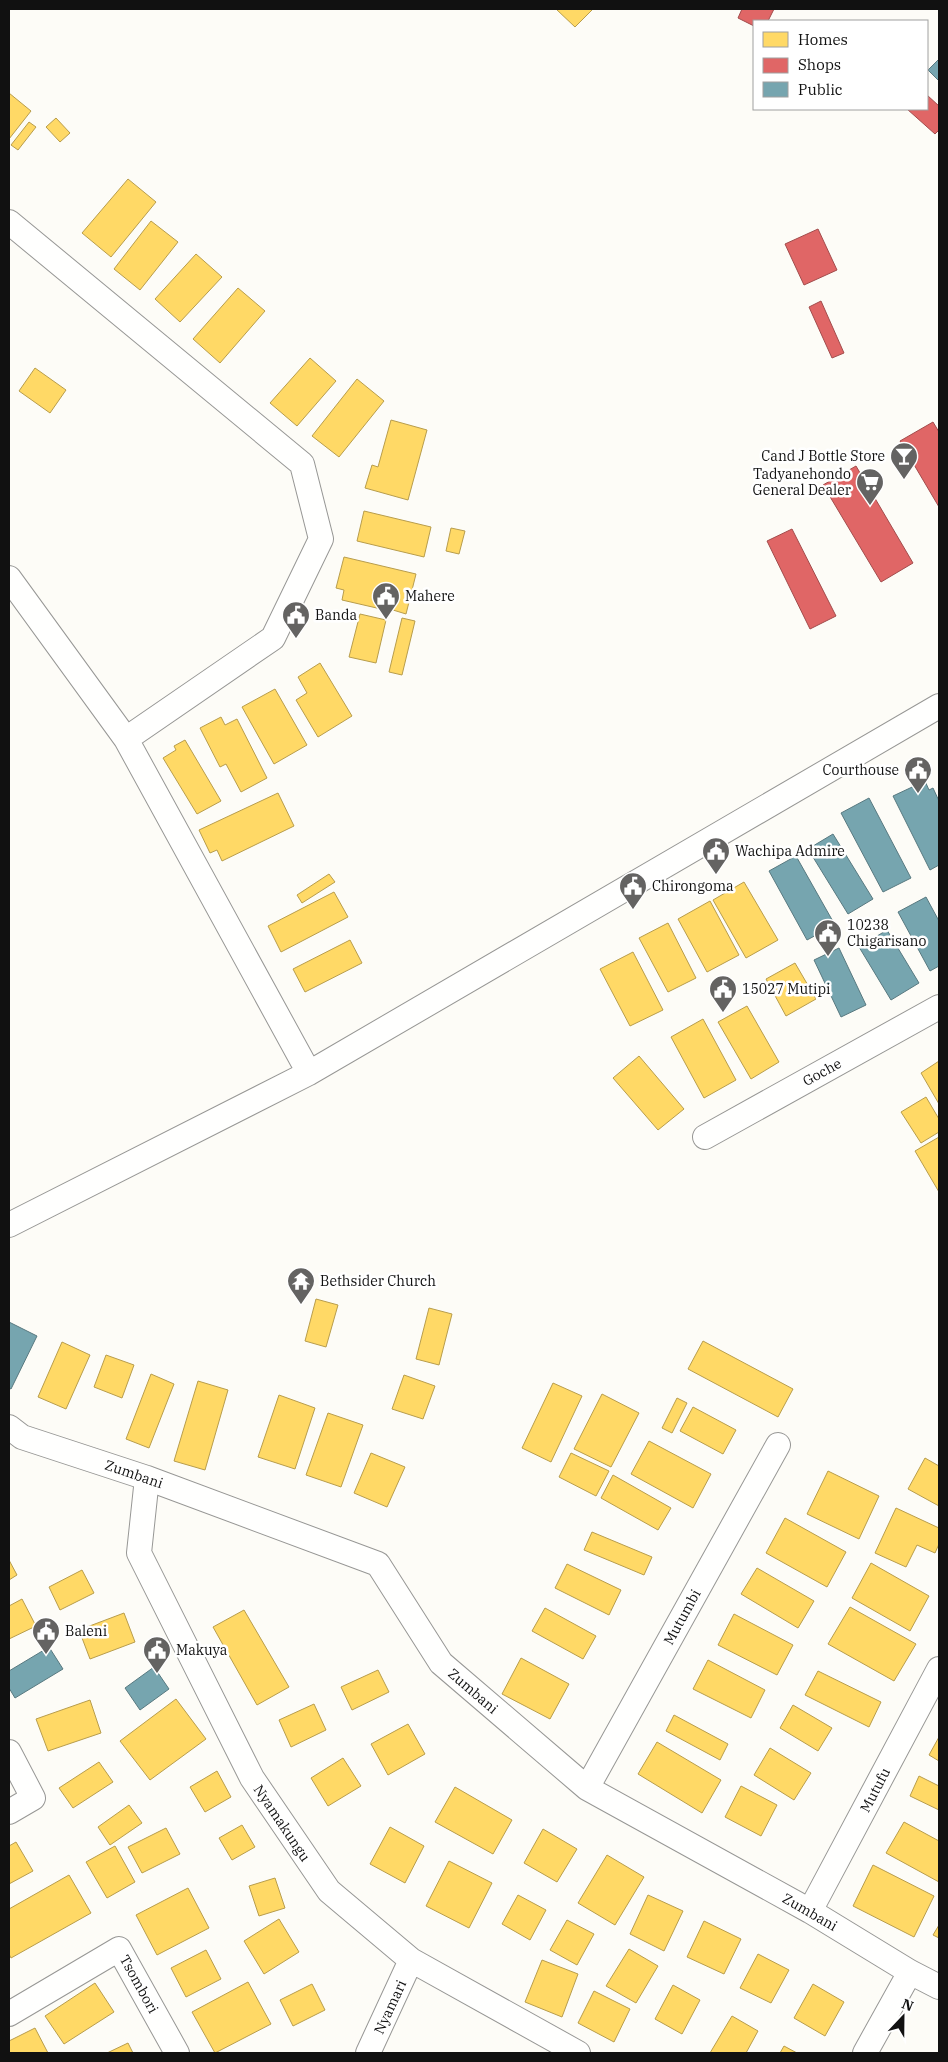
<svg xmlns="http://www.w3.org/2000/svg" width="948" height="2062" viewBox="0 0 948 2062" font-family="'IBM Plex Serif',serif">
<rect width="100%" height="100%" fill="#fdfcf7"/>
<!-- homes -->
<path fill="#ffd966" stroke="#b89d4c" d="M556,9h37l-18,18z
M9,93l22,18 -22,28z
M56,118l14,15 -10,9 -14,-15z
M29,122l7,5 -18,23 -7,-5z
M128,179l28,23 -45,55 -29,-24z
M151,221l27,21 -38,48 -26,-21z
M196,254l26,23 -42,45 -25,-23z
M238,288l27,23 -45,52 -27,-24z
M310,358l26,23 -39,45 -27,-23z
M35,368l31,22 -16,23 -31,-22z
M357,379l27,22 -45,56 -27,-21z
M391,420l36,10 -19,70 -43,-12 7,-23 6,2z
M364,511l67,16 -7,30 -67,-16z
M451,528l14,3 -6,23 -13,-3z
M344,557l72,17 -10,40 -13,-4 2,-8 -11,-3 -3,10 -39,-9 2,-10 -8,-2z
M360,614l26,6 -10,43 -27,-6z
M402,618l13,3 -13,54 -13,-3z
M320,663l32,53 -34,21 -22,-37 11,-7 -9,-16z
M275,689l32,56 -33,19 -32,-57z
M221,717l4,8 12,-6 30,59 -26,14 -15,-28 -6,3 -20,-39z
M185,740l36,61 -24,13 -34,-56 13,-8 -2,-4z
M278,793l16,33 -72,35 -5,-11 -7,3 -11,-23z
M329,874l6,8 -33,21 -5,-8z
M744,882l34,58 -32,18 -33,-58z
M334,892l14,25 -67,35 -13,-26z
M710,901l29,54 -32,17 -29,-53z
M668,923l28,55 -28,14 -29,-54z
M350,940l12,23 -57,29 -12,-23z
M633,952l30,58 -33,16 -30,-57z
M795,963l21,36 -30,17 -20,-37z
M747,1006l32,56 -28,17 -33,-57z
M703,1019l33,61 -32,18 -33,-61z
M639,1056l45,53 -26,21 -45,-52z
M939,1061v43l-18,-31z
M926,1097l13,22v13l-18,11 -20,-31z
M939,1137v55l-24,-41z
M316,1299l22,6 -12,42 -21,-6z
M429,1308l23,6 -13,51 -23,-6z
M703,1341l90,48 -15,28 -90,-48z
M62,1342l28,13 -24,54 -28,-12z
M106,1355l28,10 -12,33 -28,-11z
M151,1374l23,10 -25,64 -23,-9z
M404,1375l31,11 -12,33 -31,-10z
M198,1381l30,9 -23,80 -31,-9z
M553,1383l29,13 -31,66 -29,-14z
M602,1394l37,19 -28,54 -37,-18z
M279,1395l36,13 -20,61 -37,-12z
M677,1398l10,5 -15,30 -10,-5z
M693,1407l43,23 -13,24 -43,-23z
M328,1413l35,12 -22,62 -35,-12z
M649,1441l62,33 -18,34 -62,-34z
M371,1453l34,14 -18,40 -33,-14z
M571,1453l38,18 -13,25 -37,-19z
M925,1458l14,8v40l-31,-17z
M828,1471l51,25 -20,43 -52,-25z
M613,1475l58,33 -13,22 -57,-32z
M896,1508l43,20v16l-4,9 -18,-8 -11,22 -31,-14z
M785,1518l61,34 -19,35 -61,-34z
M592,1532l60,25 -8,18 -60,-25z
M9,1560l8,15 -8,5z
M871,1563l58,33 -19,35 -58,-33z
M567,1564l54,26 -12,25 -54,-27z
M757,1568l57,33 -16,27 -57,-34z
M82,1570l12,23 -34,17 -11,-23z
M22,1599l14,27 -27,13v-33z
M850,1607l66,37 -22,37 -66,-37z
M545,1608l51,28 -13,23 -51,-28z
M244,1610l45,77 -32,18 -44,-78z
M124,1613l11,29 -45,17 -11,-29z
M734,1614l59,31 -16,30 -59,-30z
M521,1658l48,26 -19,35 -48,-25z
M708,1660l57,30 -14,28 -58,-29z
M378,1670l11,22 -37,18 -11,-23z
M818,1671l63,31 -12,25 -64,-32z
M176,1699l30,40 -56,41 -30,-39z
M90,1700l11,33 -53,18 -12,-32z
M314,1704l12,26 -35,17 -12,-27z
M793,1705l39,23 -14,23 -38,-23z
M674,1715l54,29 -8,16 -54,-29z
M408,1724l17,30 -37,21 -17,-31z
M939,1737v24l-10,-6z
M657,1742l64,38 -19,33 -64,-39z
M770,1748l41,25 -17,27 -40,-25z
M343,1758l18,28 -33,20 -17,-28z
M99,1762l14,20 -40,26 -14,-20z
M217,1771l14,26 -26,15 -15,-25z
M919,1776l20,10v24l-29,-14z
M741,1786l36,19 -16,31 -36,-19z
M455,1787l57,33 -19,34 -58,-32z
M129,1805l13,18 -32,22 -12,-18z
M904,1822l35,19v41l-53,-29z
M242,1825l13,22 -23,13 -13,-22z
M390,1827l34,19 -19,37 -35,-19z
M166,1828l14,26 -38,19 -14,-26z
M543,1829l34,20 -20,33 -33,-19z
M16,1842l17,29 -24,13v-38z
M115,1846l20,36 -28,16 -21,-36z
M607,1855l37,22 -29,48 -37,-22z
M449,1861l43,22 -23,45 -43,-22z
M873,1865l61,31 -20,41 -61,-31z
M69,1875l22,38 -80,45 -2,-4v-45z
M275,1878l10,30 -26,8 -10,-30z
M188,1888l21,40 -52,27 -21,-40z
M518,1895l28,15 -16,30 -28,-16z
M648,1895l35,16 -19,40 -34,-17z
M279,1919l20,33 -35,22 -20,-33z
M567,1920l27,14 -17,31 -27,-15z
M704,1921l37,18 -17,35 -37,-17z
M939,1925v13l-6,-3z
M629,1949l29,17 -22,37 -30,-17z
M206,1950l15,29 -35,18 -15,-29z
M758,1954l31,16 -18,33 -31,-15z
M542,1960l36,14 -16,43 -37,-15z
M248,1982l23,42 -56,29 -23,-41z
M95,1983l19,29 -50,32 -19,-28z
M312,1984l13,26 -32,16 -13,-26z
M813,1984l31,18 -19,34 -31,-18z
M673,1985l27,15 -18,34 -27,-15z
M594,1991l36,18 -16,33 -36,-19z
M732,2016l26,15 -12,22h-36z
M35,2028l13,25h-39v-12z
M128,2043l5,10h-26z
M784,2046l13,7h-17z"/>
<!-- shops -->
<path fill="#e06666" stroke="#a24c4c" d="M742,9h32l-6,12h-14v5l-16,-8z
M927,95l12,11v24l-4,4 -28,-25h20z
M818,229l19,41 -33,15 -19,-41z
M821,301l23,52 -12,5 -23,-51z
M933,422l6,10v75l-39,-66z
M856,466l57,97 -32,19 -58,-97z
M792,529l44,87 -26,13 -43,-88z"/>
<!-- public -->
<path fill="#76a5af" stroke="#587980" d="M939,59v22l-11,-11z
M925,781l4,9 4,-2 6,13v64l-9,5 -37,-74z
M869,798l42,80 -28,14 -42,-79z
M833,834l40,65 -25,15 -40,-65z
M796,856l39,69 -28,15 -38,-69z
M926,897l13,24v45l-9,5 -32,-59z
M887,930l32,53 -28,17 -32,-53z
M839,948l27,57 -25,12 -27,-57z
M9,1322l28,14 -26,53 -2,-1z
M49,1647l14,22 -48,29 -6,-10v-17z
M154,1667l15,22 -29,21 -15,-22z"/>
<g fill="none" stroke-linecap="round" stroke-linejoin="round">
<!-- minor casing -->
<g stroke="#979795" stroke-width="26">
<path id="minor" d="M9,222l293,242 19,75 -48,99 -147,101
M9,578l117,161 183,334
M705,1137l234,-130
M9,1225l300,-152 630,-367
M9,1427l13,10 125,41 231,86 63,99 146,125 223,123 100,61 29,15
M147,1478l-8,75 113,225 77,113 82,69 167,93
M9,1752l24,46 -24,14
M587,1788l191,-343
M810,1911l129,-242
M9,2014l110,-65 58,104
M368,2053l43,-93
M865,2053l45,-81"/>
</g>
<!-- minor -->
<use href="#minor" stroke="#fffffe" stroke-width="24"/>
</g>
<!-- icons -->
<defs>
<g id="bar-pin" transform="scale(1.4375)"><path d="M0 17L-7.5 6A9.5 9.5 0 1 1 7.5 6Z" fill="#646362" stroke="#fff"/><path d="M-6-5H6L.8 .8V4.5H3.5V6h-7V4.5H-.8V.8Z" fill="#fff"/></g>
<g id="supermarket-pin" transform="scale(1.4375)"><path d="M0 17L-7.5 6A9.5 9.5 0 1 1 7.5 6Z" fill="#646362" stroke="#fff"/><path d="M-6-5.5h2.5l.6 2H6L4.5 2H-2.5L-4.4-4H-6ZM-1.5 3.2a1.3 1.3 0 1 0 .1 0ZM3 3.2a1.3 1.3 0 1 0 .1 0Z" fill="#fff"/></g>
<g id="civic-pin" transform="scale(1.4375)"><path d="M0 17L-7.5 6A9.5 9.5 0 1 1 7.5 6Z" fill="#646362" stroke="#fff"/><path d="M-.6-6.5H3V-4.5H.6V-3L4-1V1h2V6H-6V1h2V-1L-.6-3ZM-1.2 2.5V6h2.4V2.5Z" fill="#fff"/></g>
<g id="temple-pin" transform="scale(1.4375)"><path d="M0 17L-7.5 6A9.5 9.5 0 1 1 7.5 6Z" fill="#646362" stroke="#fff"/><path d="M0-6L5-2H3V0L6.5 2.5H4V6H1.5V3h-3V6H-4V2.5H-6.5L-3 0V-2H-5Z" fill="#fff"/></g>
</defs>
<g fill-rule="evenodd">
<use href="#bar-pin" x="904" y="456"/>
<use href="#supermarket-pin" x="870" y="482"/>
<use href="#civic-pin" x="386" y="596"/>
<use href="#civic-pin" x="296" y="615"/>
<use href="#civic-pin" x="918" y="770"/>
<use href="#civic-pin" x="716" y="851"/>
<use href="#civic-pin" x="633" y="886"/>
<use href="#civic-pin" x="828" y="933"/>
<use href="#civic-pin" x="723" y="989"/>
<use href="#temple-pin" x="301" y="1281"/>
<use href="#civic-pin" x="46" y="1631"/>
<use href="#civic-pin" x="157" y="1650"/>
</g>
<g text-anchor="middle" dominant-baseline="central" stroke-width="5" stroke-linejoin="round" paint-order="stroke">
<!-- poi labels -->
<g font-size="14" fill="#111" stroke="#fff" text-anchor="start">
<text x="885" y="456" text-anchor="end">Cand J Bottle Store</text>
<text x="851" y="474" text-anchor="end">Tadyanehondo<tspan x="851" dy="16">General Dealer</tspan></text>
<text x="405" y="596">Mahere</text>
<text x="315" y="615">Banda</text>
<text x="899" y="770" text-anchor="end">Courthouse</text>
<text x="735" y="851">Wachipa Admire</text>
<text x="652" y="886">Chirongoma</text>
<text x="847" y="925">10238<tspan x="847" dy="16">Chigarisano</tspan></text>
<text x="742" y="989">15027 Mutipi</text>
<text x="320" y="1281">Bethsider Church</text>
<text x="65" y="1631">Baleni</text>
<text x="176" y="1650">Makuya</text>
</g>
<!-- street labels -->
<g font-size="14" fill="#111" stroke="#fff">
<text transform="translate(822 1072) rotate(-29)">Goche</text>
<text transform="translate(134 1474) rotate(19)">Zumbani</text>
<text transform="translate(682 1617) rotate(-61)">Mutumbi</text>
<text transform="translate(473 1691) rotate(41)">Zumbani</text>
<text transform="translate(875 1790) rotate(-62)">Mutufu</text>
<text transform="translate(282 1823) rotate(56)">Nyamakungu</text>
<text transform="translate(810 1912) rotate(30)">Zumbani</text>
<text transform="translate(139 1984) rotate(61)">Tsombori</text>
<text transform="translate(390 2007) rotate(-65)">Nyamari</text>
</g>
</g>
<!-- border -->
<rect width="948" height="2062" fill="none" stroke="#111111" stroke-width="20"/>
<!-- legend -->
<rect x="753" y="20" width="175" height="90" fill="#ffffff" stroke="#a0a0a0"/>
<rect x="763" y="32" width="25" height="15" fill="#ffd966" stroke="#a0a0a0"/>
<text x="798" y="45" font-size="15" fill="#111111">Homes</text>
<rect x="763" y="58" width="25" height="15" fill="#e06666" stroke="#a0a0a0"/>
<text x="798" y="70" font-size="15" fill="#111111">Shops</text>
<rect x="763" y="82" width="25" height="15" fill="#76a5af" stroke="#a0a0a0"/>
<text x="798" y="95" font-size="15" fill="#111111">Public</text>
<!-- north arrow -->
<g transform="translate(903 2017) rotate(22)" stroke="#ffffff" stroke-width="4" paint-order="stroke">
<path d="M0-4L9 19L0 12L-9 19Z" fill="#111111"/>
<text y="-8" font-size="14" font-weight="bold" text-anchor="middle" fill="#111111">N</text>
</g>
</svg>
